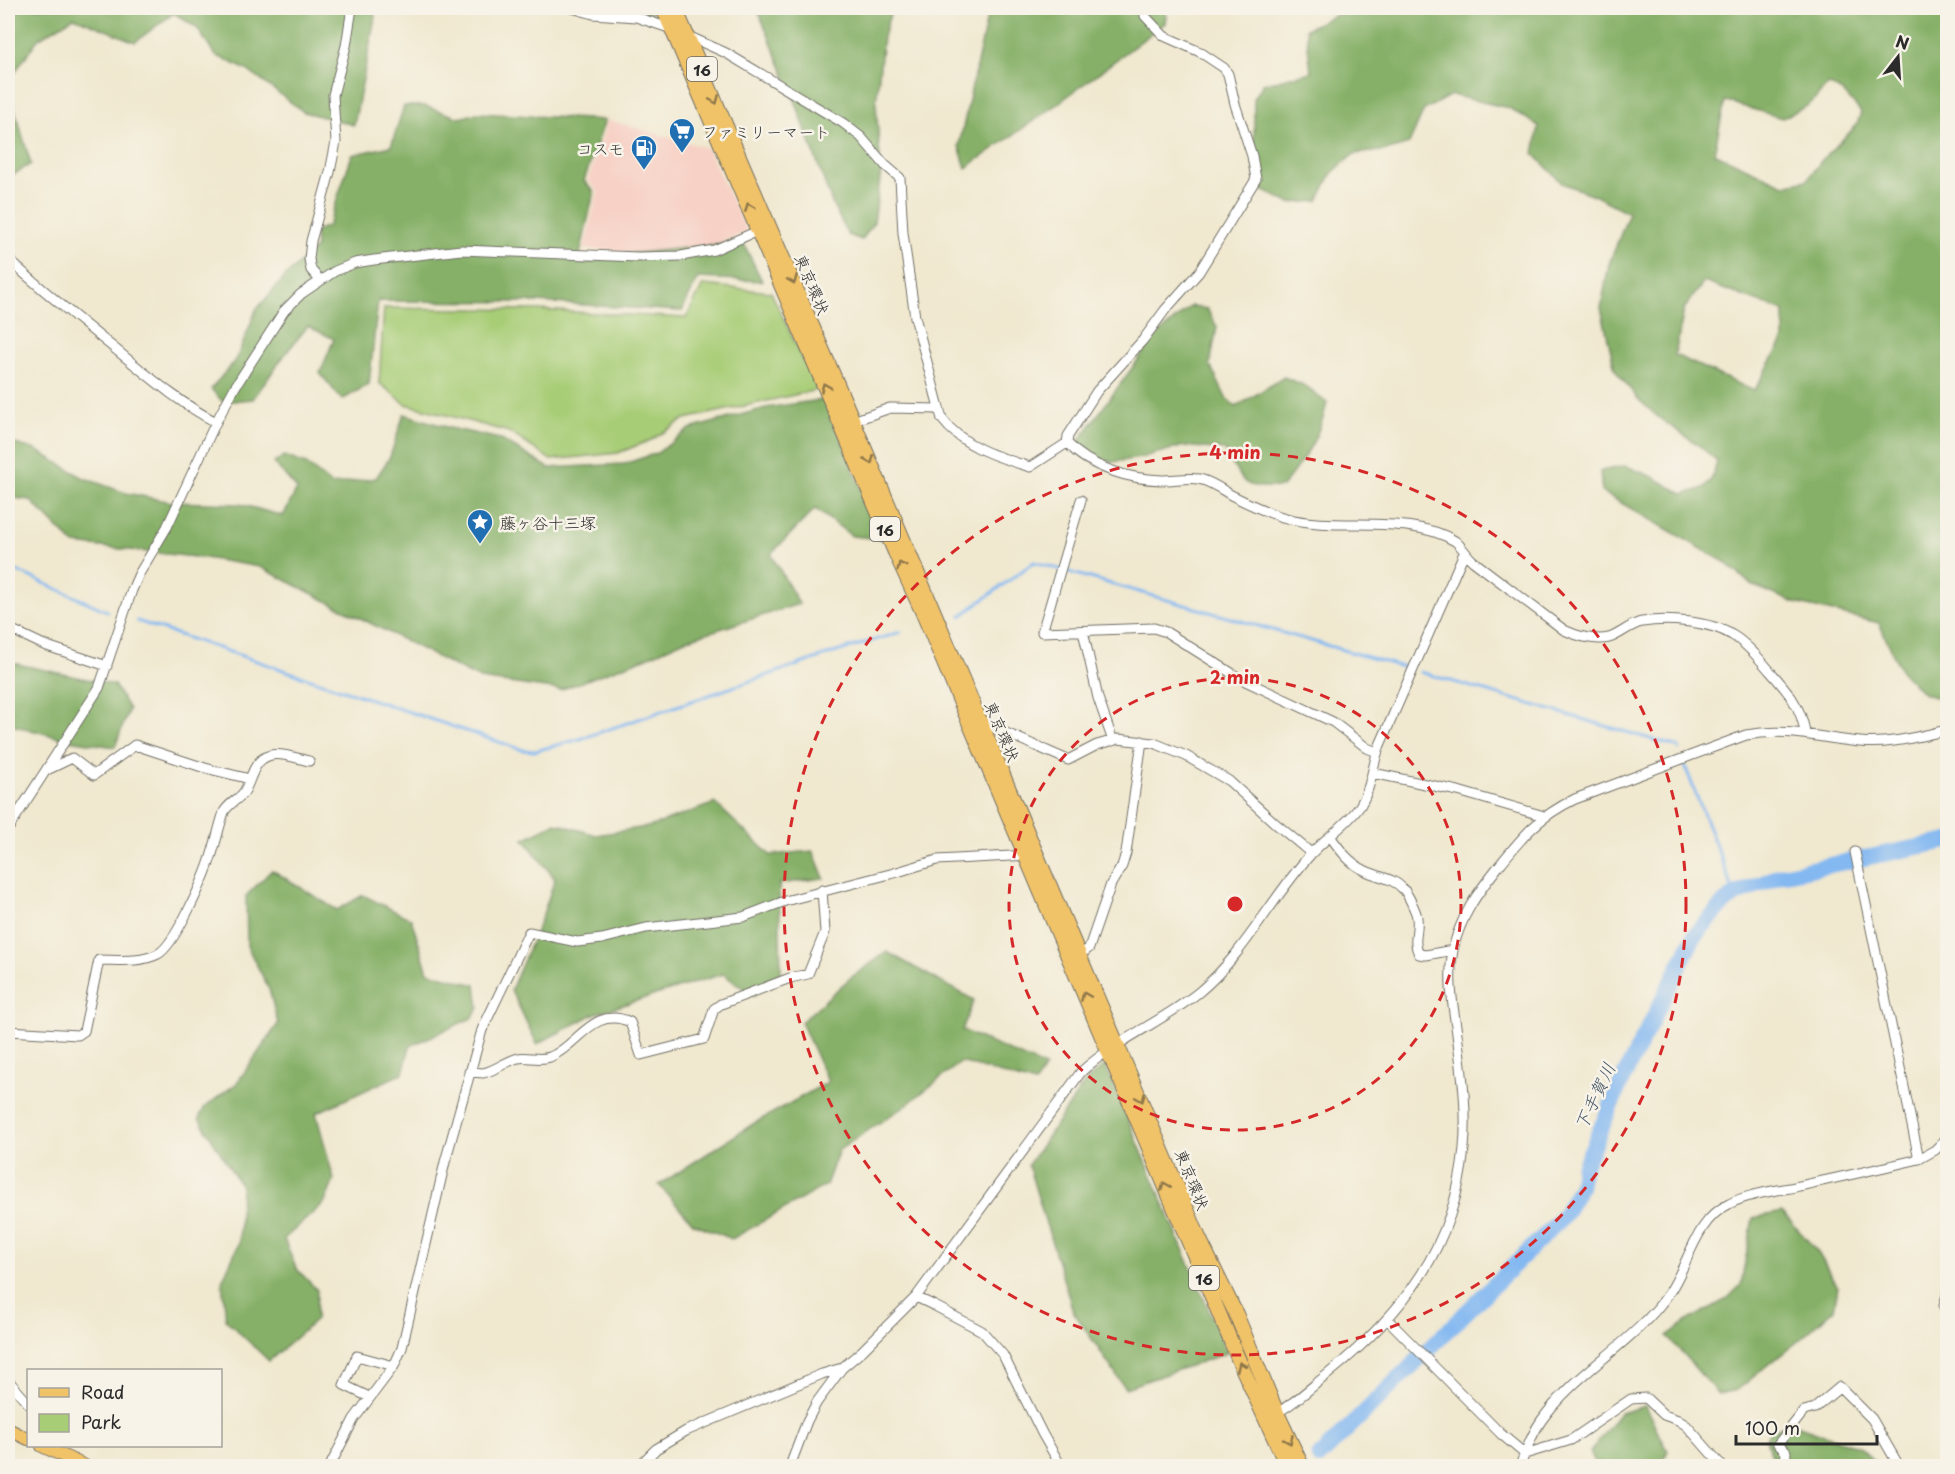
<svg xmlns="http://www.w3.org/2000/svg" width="1955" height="1474" viewBox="0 0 1955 1474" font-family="'Playpen Sans','Klee One',sans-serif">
<rect width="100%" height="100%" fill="#f7f3e8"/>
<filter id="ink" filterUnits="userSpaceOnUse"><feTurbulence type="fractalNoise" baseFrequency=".0167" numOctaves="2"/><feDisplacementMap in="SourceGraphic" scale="12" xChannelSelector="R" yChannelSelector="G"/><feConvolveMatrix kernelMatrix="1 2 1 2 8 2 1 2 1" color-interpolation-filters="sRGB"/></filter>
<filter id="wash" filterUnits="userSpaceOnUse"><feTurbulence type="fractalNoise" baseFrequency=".008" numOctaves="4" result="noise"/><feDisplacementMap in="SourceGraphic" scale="24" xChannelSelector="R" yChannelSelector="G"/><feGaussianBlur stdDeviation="1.35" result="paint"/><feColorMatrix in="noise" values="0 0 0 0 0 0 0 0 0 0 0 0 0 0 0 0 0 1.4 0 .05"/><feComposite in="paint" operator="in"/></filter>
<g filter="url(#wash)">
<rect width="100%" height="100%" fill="#f0e8cf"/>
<!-- built -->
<path fill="#f7d1c6" d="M608,120l99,28 40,84 -53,20 -28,2 -82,-5 14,-57 -10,-12z"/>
<!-- green -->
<path fill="#a8cd77" stroke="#6a7c51" stroke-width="1.5" d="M703,285l68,7 46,98 -132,29 -34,21 -33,13 -67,7 -42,-28 -103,-28 -27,-21 5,-75 153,2 149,8z"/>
<!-- forest -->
<path fill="#86b068" stroke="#586e4a" stroke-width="1.5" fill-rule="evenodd" d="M8,8h365l2,10 -21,107 -50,-13 -57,-42 -32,-15 -18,-27 -23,-15 -39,29 -61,-25 -36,22 -30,43z
M589,8h61l4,11 -28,-9h-27z
M757,8h135l-9,29 -7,67 5,68 -7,50 -12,18 -14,-5 -16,-32 -39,-108z
M989,8h178l-2,15 -109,82 -90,63 -7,-22z
M1358,8h589v692l-23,-6 -23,-23 -22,-48 -84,-20 -43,-18 -29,-24 -121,-69 -2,-21 26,-5 27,11 30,17c26,-5 28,-8 34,-33l-16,-14 -42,-29 -21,-19 -23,-29 -14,-62 8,-44 20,-51 -33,-17 -34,-13 -28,-29 5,-28 -30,-18 -58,-13 -27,15 -15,34 -20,6 -35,4 -22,19 -14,28 -29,2 -29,-14 -6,-50v-40l9,-15 48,-12 -5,-43 27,-13 24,-6zM1829,84l16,10 16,18 -4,13 -35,35 -15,20 -23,5 -70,-32 11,-52 57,17 27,-13zM1704,282l80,29v28l-30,52 -79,-36 9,-46z
M8,87l23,77 -23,14z
M404,106h21l35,12 17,-5 128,7 -21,61 10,11 -15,67 164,-17 19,39 -64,-3 -16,33 -145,-9 -159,-1 -9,83 -27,16 -22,-27 14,-34 -26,-13 -22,27 -33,46 -30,3 -12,-13 26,-31 19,-48 28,-32 32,-31 -1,-16 13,-5 24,-71 39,-9z
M1191,306l16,3 10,18 -7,38 16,33 10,9 48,-30 19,8 24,18c-9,38 -22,54 -45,84 -42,1 -38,-2 -57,-37l-41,-4 -45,12 -26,4 -26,-7 -9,-13 76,-104z
M826,399l55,140 -29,-3 -37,-27 -44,45 28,50 -114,36 -40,18 -85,32 -80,-11 -220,-112 -55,-9 -131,-14 -44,-44 -22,-3v-55l28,8 48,28 42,15 46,9 68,2 43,12 14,-27 -23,-26 10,-7 22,8 26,21 44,-7 14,-21 14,-43 46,14 50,11 49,29 75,-4 33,-11 33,-24 76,-21z
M8,662l106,23 15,24 -14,38 -46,-7 -61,-16z
M715,803l55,52 43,-4 11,27 -45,6 2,88 -27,24 -31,-22 -129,40 -57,30 -26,-54 31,-73 13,-38 -31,-40 32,-16 40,12 56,-9z
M272,870l65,40 26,-15 48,24 17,53 48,13 3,23 -7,10 -62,28 -7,27 -87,40 18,67 -9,22 -41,37 12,29 21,22 -1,30 -47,41 -43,-41 -4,-39 17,-38 2,-57 -42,-68 6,-11 32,-24 41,-59 -9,-35 -22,-43 -1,-50z
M887,952l87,48 -12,30 83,37 -10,17 -74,-22 -52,41 -70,47 -13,35 -94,54 -39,-16 -34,-38 94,-61 75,-42 -27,-60 48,-43z
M1105,1065l122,288 -102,35 -52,-77 -45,-146 58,-84z
M1782,1212l35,39 21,36 -4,22 -32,29 -65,52 -19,4 -51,-58 24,-17 36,-20 14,-14 12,-67z
M1645,1406l23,45 -8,15h-63l-7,-14 30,-39z
M1796,1425l63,22 20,19h-95l-14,-12 -4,-16 5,-9z"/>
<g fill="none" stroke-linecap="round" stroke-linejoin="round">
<!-- stream -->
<path stroke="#83b8f1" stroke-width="3" d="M8,567l99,44
M961,616l73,-54 372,106
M137,621l386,129 12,1 45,-12 247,-84 74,-23
M1420,672l258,75 1,2
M1685,766l50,129"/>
<!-- river -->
<path stroke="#83b8f1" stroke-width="16" d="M1319,1457l243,-239 18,-31 3,-18 39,-89 73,-145 29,-32 11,-8 46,-20 167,-34"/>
</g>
</g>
<g filter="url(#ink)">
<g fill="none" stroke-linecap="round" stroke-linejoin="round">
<!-- minor casing -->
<g stroke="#706d64" stroke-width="11">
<path id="minor" d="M572,8l21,6 43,3 36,12
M688,36l38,17 117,70 18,14 24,28 15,13 3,55 12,84 27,102c21,28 56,38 88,48l37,-24 1,-7 29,-45 46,-51 22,-30 34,-38 57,-93 -4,-23 -17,-52 -7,-30 -4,-6 -24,-16 -36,-16 -19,-20v-8
M8,259c34,31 70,60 106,89 32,26 65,55 102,74
M320,280l-9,-10 -2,-11 2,-18 19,-69 6,-30 -3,-47 13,-49 6,-38
M853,421l37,-13 48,1
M1067,443c23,25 62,36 95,37 12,0 26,-3 37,-1 11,2 22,10 32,16 18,9 36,18 55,23 52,14 124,-5 169,23 6,4 11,14 18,20l91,69c13,6 30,11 45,8 11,-3 21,-14 33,-16 25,-4 68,-1 90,13 14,8 27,23 37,35 17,19 33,37 36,63
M1081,500l-39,132 112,-4 12,4 75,47 92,43 34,26 10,4
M8,628l36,17 63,21
M1083,631l15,67 15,43
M981,722l87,38 29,-15 21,-6 36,4 32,13 43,25 47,43 35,29
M47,770l25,-12 22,17 41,-30 70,23 45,11
M1373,773l85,18 86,25
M8,829l91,-141 33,-98 7,-16 28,-47 49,-105 19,-35 49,-76 17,-17 34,-23 20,-8 19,-3 87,-10 177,7 43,-1 33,-6 48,-21
M1330,836c10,14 20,28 36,35 12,6 28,7 37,18 4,3 14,24 14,29 2,13 -5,23 2,36l7,1 27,-5
M1855,852l64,307
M1080,955l9,-7 22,-64 11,-18 4,-13 16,-112
M8,1031l70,4 6,-4 15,-71c19,0 41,3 59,-6 17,-9 47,-77 53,-97 5,-15 8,-30 13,-45 5,-9 14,-12 20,-20 5,-8 7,-18 12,-26 12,-20 35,-9 53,-5
M469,1072c5,0 10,1 14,1 12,-2 23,-12 35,-15 10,-2 21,3 32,-1 28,-11 43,-52 80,-35l11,33 63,-16 10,-30 7,-5 69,-26 18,-4 17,-42 -3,-42
M1948,1291l-4,15 4,12
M916,1297l19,9 47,25 21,24 40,80 18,31
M1388,1320l113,114 24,20 46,-14 60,-41 15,-1 18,17 14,5 9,6 35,40
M8,1380l20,23
M369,1397l-25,-12 13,-29 37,10
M1273,1415c20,-10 37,-27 55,-41 74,-60 127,-126 136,-226 4,-41 -3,-81 -8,-122 -4,-25 -8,-51 -3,-76 7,-33 25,-58 45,-83 25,-31 40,-50 77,-68l171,-64c43,-8 72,3 114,7 30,3 59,-6 88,-12
M330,1466l24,-47 40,-53 8,-18 43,-186 37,-132 47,-98 48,10 25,-3 44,-11 97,-11 42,-16 109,-28 43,-13 93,-5
M639,1466l17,-17 30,-18 136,-57 20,-6
M790,1466l17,-45 10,-19 25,-34 20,-17 54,-54 165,-225c35,-32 81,-50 118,-80 46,-38 72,-94 112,-138 15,-17 36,-29 49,-48 12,-19 12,-41 20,-61l84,-192
M1520,1466c6,-15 11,-31 21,-45 35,-50 94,-78 128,-128 20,-29 26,-73 60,-89 19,-10 45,-13 66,-17 41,-9 83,-18 124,-28l16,-9 13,-13
M1785,1466l1,-14 -8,-8 26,-33 11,-3 25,-21 32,32 27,47"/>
</g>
<!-- major casing -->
<g stroke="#706d64" stroke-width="14">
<path id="major" d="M8,1429l20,10
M42,1446l43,20"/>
</g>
<!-- highway casing -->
<g stroke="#706d64" stroke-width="16">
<path id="highway" d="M663,8l232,544 27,59 318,752 47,103
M675,8l178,413 346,817 37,76 41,99 25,53"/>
</g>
<!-- minor -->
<use href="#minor" stroke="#fff" stroke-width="9"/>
<!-- major -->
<use href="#major" stroke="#f1c369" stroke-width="12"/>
<!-- highway -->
<use href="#highway" stroke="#f1c369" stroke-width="14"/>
</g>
<!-- one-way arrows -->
<defs><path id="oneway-chevron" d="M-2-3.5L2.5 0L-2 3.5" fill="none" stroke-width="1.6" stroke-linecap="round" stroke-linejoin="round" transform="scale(1.5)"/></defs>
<g stroke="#8e774a">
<use href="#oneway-chevron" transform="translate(715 100) rotate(67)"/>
<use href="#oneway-chevron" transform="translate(749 207) rotate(-113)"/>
<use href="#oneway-chevron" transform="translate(793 280) rotate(67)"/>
<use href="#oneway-chevron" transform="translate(825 387) rotate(-113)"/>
<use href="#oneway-chevron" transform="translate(870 460) rotate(67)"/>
<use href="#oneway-chevron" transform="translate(901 566) rotate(-115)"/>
<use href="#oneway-chevron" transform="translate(1085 996) rotate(-113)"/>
<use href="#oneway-chevron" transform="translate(1141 1098) rotate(67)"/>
<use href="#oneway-chevron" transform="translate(1165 1186) rotate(-113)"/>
<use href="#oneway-chevron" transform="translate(1241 1366) rotate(-114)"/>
<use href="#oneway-chevron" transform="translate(1289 1440) rotate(66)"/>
</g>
</g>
<!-- distance rings -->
<g fill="none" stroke="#d62828" stroke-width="3" stroke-dasharray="10 8">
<circle cx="1235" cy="904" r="226"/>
<circle cx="1235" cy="904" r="451"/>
</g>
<!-- icons -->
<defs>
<g id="supermarket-pin" transform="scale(1.35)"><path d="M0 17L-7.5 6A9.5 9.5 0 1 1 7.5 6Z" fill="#1f6fb2" stroke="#f7f3e8"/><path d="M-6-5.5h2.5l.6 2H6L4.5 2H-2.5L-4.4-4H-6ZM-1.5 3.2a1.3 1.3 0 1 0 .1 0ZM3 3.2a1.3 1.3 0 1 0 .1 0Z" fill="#fff"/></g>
<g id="fuel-pin" transform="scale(1.35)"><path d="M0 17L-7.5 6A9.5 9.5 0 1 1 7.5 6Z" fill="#1f6fb2" stroke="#f7f3e8"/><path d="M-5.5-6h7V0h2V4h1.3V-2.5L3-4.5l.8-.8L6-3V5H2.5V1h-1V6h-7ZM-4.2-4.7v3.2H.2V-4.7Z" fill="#fff"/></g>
<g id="sight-pin" transform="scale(1.35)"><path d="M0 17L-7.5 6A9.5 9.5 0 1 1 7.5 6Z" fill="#1f6fb2" stroke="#f7f3e8"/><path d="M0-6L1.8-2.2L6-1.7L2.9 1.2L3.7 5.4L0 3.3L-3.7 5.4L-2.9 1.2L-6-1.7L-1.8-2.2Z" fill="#fff"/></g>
</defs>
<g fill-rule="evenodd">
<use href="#supermarket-pin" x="682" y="131"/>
<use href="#fuel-pin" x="644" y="148"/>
<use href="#sight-pin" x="480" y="522"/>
</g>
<g text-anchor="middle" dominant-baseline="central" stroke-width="5" stroke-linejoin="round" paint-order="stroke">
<!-- shield labels -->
<g fill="#f7f3e8" stroke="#686764" stroke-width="1.5">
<rect x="687" y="57" width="30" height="24" rx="4.5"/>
<rect x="870" y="517" width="30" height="24" rx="4.5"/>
<rect x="1189" y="1266" width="30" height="24" rx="4.5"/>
</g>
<g font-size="15" font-weight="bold" fill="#2b2b2b">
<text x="702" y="69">16</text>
<text x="885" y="529">16</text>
<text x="1204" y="1278">16</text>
</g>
<!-- poi labels -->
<g font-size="16" fill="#2b2b2b" stroke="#f7f3e8" text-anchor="start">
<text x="702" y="131">ファミリーマート</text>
<text x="624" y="148" text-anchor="end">コスモ</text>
<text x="500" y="522">藤ヶ谷十三塚</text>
</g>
<!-- street labels -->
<g font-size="16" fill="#2b2b2b" stroke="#f7f3e8">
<text transform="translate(813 284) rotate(67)">東京環状</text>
<text transform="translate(1003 731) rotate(67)">東京環状</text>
<text transform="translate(1193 1179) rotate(68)">東京環状</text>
</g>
<!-- water labels -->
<g font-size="18" font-style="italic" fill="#455566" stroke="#f7f3e8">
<text transform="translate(1594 1096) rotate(-65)">下手賀川</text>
</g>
</g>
<circle cx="1235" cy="904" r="9" fill="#d62828" stroke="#f7f3e8" stroke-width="3"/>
<g font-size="18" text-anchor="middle" font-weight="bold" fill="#d62828" stroke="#f7f3e8" stroke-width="5" stroke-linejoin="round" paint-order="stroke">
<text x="1235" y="459">4 min</text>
<text x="1235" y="684">2 min</text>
</g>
<!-- margin -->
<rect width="1955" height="1474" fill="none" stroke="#f7f3e8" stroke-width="30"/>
<!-- legend -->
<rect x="27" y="1369" width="195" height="78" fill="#f7f3e8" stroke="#a5a39c" stroke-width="1.5"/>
<rect x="39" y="1388" width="30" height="9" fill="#f1c369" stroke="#a5a39c" stroke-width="1.5"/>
<text x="81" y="1399" font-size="18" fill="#2b2b2b">Road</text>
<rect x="39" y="1414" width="30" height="18" fill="#a8cd77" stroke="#a5a39c" stroke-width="1.5"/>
<text x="81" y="1429" font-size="18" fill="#2b2b2b">Park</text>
<!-- north arrow -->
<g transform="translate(1898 57) rotate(17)" stroke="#f7f3e8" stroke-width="4.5" paint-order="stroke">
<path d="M0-4.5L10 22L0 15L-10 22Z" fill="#2b2b2b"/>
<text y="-9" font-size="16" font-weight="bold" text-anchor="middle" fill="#2b2b2b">N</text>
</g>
<!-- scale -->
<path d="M1736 1435v9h141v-9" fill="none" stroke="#2b2b2b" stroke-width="3"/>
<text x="1745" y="1435" font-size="18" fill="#2b2b2b" stroke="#f7f3e8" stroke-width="4.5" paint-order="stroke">100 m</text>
</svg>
